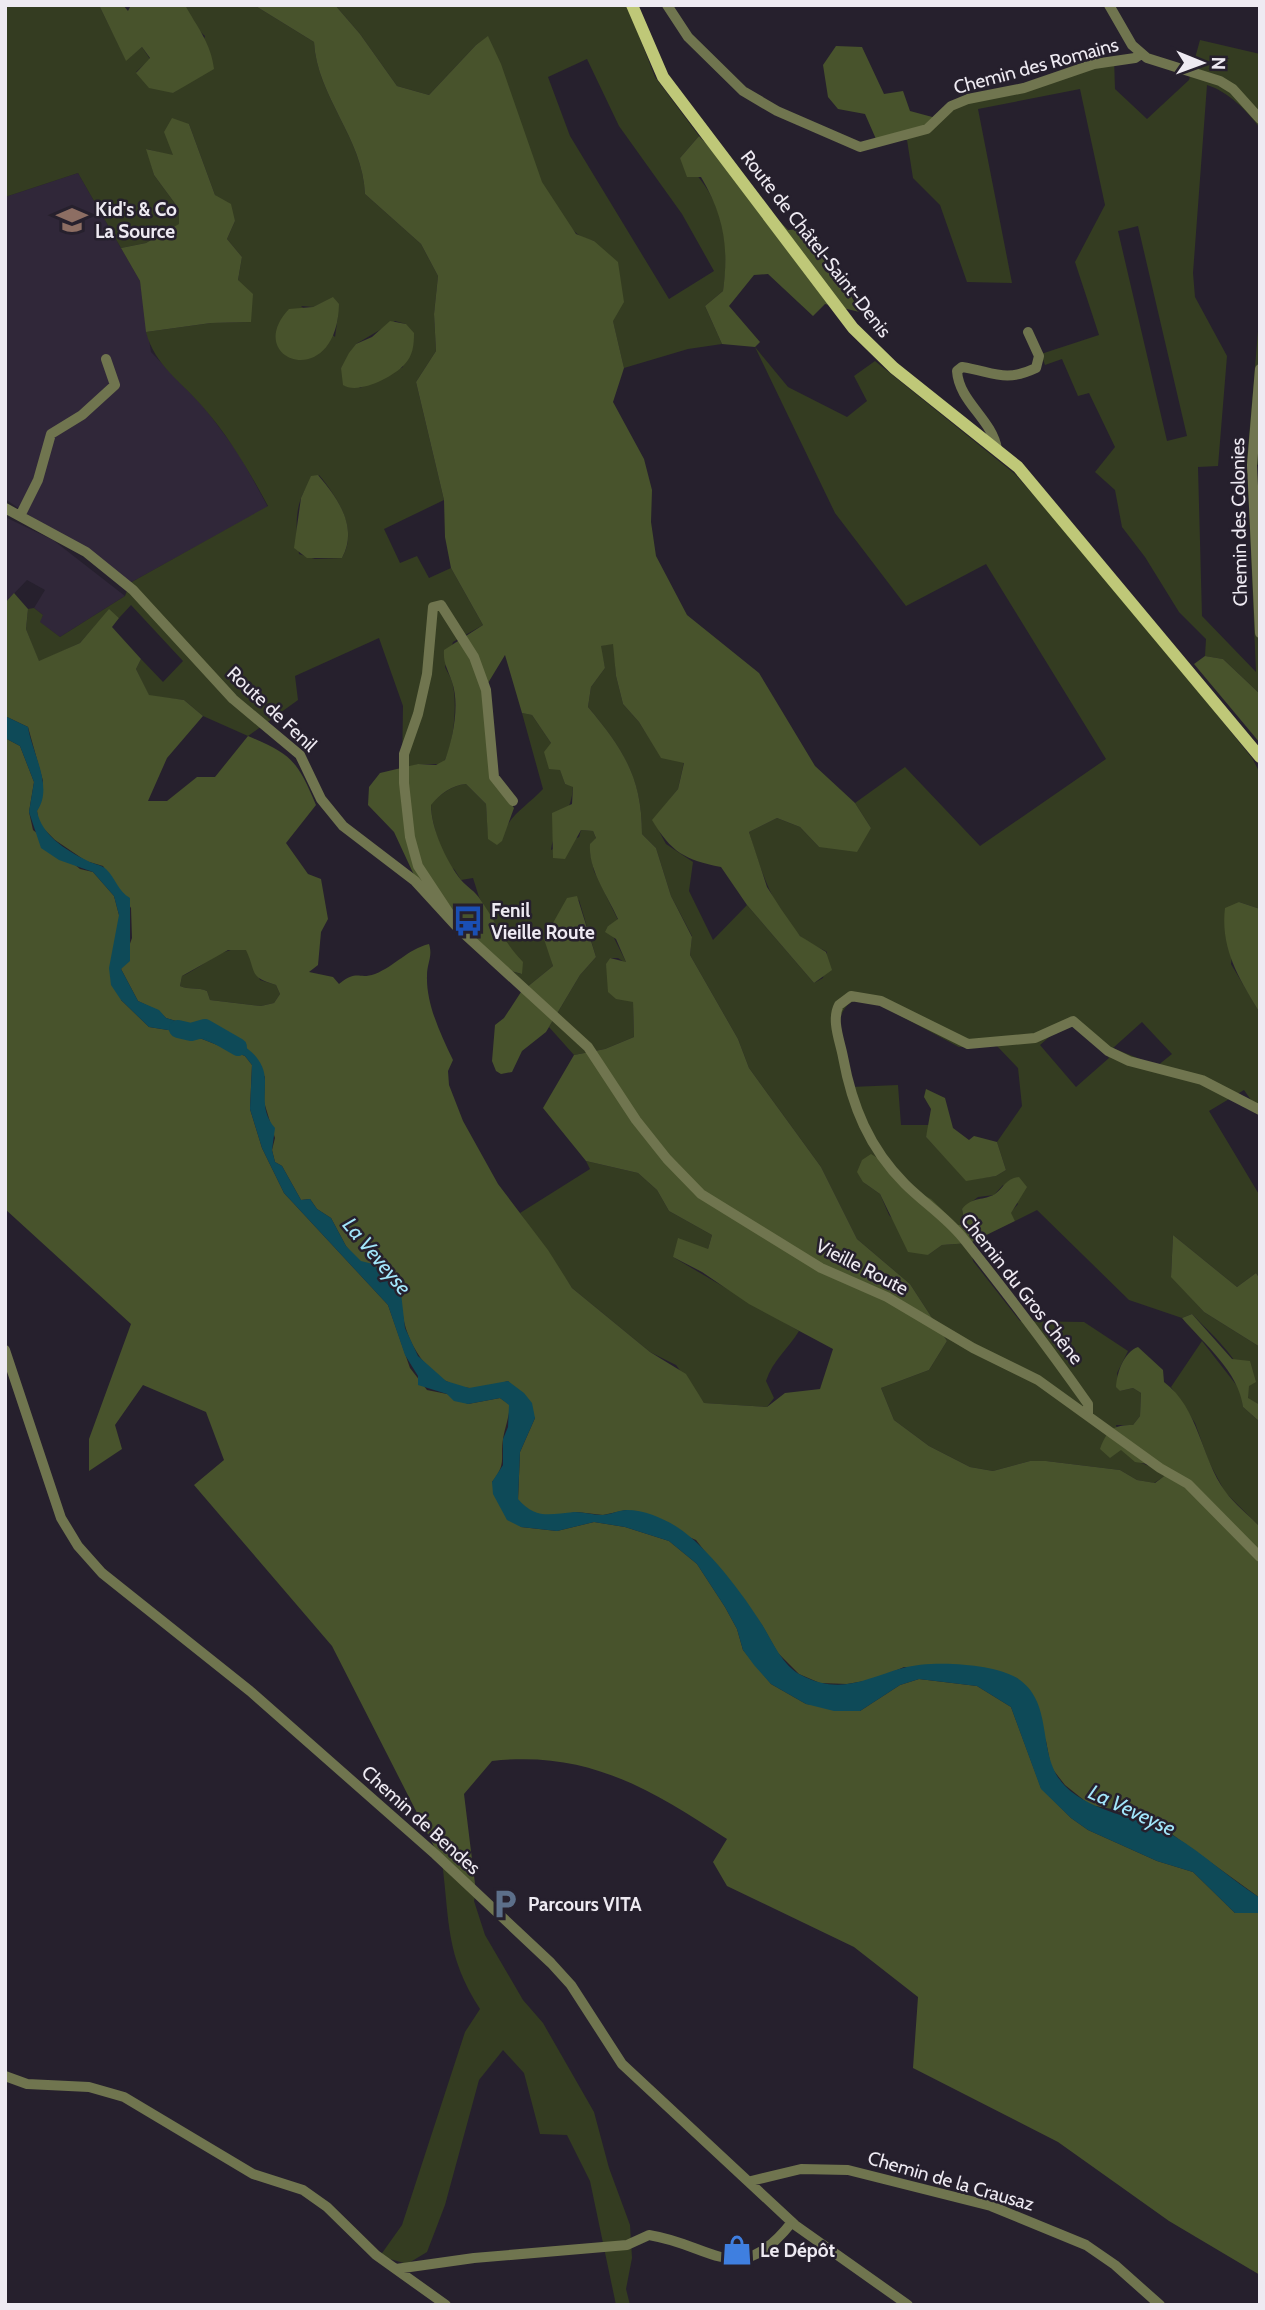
<svg xmlns="http://www.w3.org/2000/svg" width="1265" height="2310" viewBox="0 0 1265 2310" font-family="Cabin,sans-serif">
<rect width="100%" height="100%" fill="#26202d"/>
<!-- built -->
<path fill="#302739" d="M78,173l62,108 11,71 53,55 35,47 29,53 -138,76 -125,-84v-302z
M5,517l48,23 72,56 -65,41 -21,-15 4,-7 -9,-7 11,-18 -18,-10 -22,23z"/>
<!-- green -->
<path fill="#343c21" fill-rule="evenodd" d="M5,5h94l27,55 16,-13 8,12 -14,13 37,21 18,-12 14,-45 -11,-10 -9,-21h69l60,37c3,55 49,96 51,152l56,50 17,32 -4,38 2,37 -20,31 28,118 -60,29 16,34 17,-7 12,22 22,-10 32,57 -30,17 -8,25c2,5 6,10 7,15 6,18 2,68 -10,82h-24l-16,6 1,-64 -24,-68 -84,38 3,24 -50,36 -45,-20 -19,-16 -35,-4 -13,-27 5,-10 22,23 20,-21 -52,-56 -12,13 -10,-8 -29,33 -41,19 -13,-33 2,-20 6,-1 9,7 -3,7 20,15 65,-41 5,-13 138,-77c-19,-35 -38,-68 -65,-99 -22,-26 -48,-41 -57,-75l65,-9 39,-1 -12,-42 4,-23 -15,-18 8,-18 -20,-26 -26,-71 -16,32 -26,-7 7,26 25,34v16l-33,18 -25,5 -43,-75 -73,24zM333,298l5,17 -3,22 -34,-31 12,1zM395,321l11,3 -3,43 -43,21 -19,-20 15,-24zM319,475c18,22 40,54 23,83l-27,1 -16,-5c-4,-28 -6,-61 20,-79z
M335,5h292l28,72 44,59 -19,22c42,37 51,79 43,133l-18,15 17,38 -34,5 -64,19 -30,-127c-6,-2 -14,-4 -19,-9 -49,-46 -59,-136 -87,-195l-12,8 -47,50 -32,-9 -37,-52zM587,59l32,67 63,88 32,57 -45,28 -99,-163 -22,-59z
M1200,40l60,14v74c-14,-18 -31,-36 -53,-43l-14,188 2,24 32,59 -9,110 -20,1 4,149 54,56 -9,-212 13,-152v154l-6,7 6,50v175l-37,-35 -18,-3 1,-17 -27,-27 -34,-55 -23,-30 -7,-37 -20,-18 20,-25 -26,-54 -11,3 -16,-37 -17,6 -4,-11 58,-19 -24,-73 30,-57 -25,-116 -102,20 34,174 -45,-1 -27,-77 -27,-27 -6,-38 47,-39 65,-15 95,-28 1,31 32,30 42,-39zM1138,226l49,210 -20,5 -49,-210z
M755,347l33,40 59,30 20,-16 -13,-25 21,-15 140,113 92,104 145,180 8,15v136l-21,-7 -8,62 29,49v100l-16,-23 -35,21 51,85v83l-4,-6 -19,14 -64,-52 -2,41 33,36 56,35v58l-12,-6c2,-32 -35,-63 -56,-85l-10,4 -53,-18 -92,-90 -22,11 -5,-8 8,-9 -15,-19 -9,10 -16,2 -16,12 3,16h-8l-94,-43 17,12 9,21 39,40 14,-10 28,-2 3,18 47,60 64,1 44,29 -11,22 3,18 13,-3 8,5 -1,23 -7,9h-17c9,42 18,32 52,49l-14,9 -17,-3 -17,-10 -74,-9h-16l-37,10 -23,-4 -41,-21 -35,-26 -13,-32 48,-18 18,-29 -37,-57 -53,-45 -36,-72 -72,-99 -11,-29 -48,-84 2,-19 -21,-40 -15,-48 -14,-14c0,-56 -19,-85 -54,-127l3,-20 14,-19 -5,-22 14,-3 2,33 7,28 16,18 22,35 23,5 -6,27 -25,31 13,24 27,18 -4,29 24,49 34,-35 67,78 9,-5 4,-26c-9,-5 -21,-10 -28,-17 -27,-28 -39,-67 -50,-103l28,-14 23,9 19,20 52,-19 -16,-25 50,-36 75,79 126,-87 -120,-195 -80,42 -71,-93zM856,1000l26,6 77,41 38,-1 21,22 4,38 -25,36 9,28 -10,6 -30,4 -40,-43 4,-12h-29l-3,-40 -47,2c-5,-26 -26,-75 5,-87zM1073,1016l36,42 -33,29 -36,-42zM1142,1022l30,32 -15,12 -44,-18z
M522,713l10,2 19,28 14,41 8,2c-1,28 -18,38 -22,64l28,-13 2,-7 12,1 3,7 -6,14 4,19 24,49 -10,6 19,38 -9,-6h-8l-4,7 27,36 1,36 -29,12 -31,6 -25,-28 31,-52 16,-18 -17,-57c-28,13 -35,37 -26,66l-32,26 -10,-21 10,3 -42,-77 -6,-19 -12,2 -7,-11 -11,-6c-2,-20 -12,-38 -12,-59 10,-10 21,-19 35,-20l20,20 2,30 17,-5c9,-17 24,-25 38,-40z
M239,949l8,1 13,30 16,5 4,9 -6,9 -13,3 -51,-6 -3,-9c-9,-4 -18,-1 -27,-5l2,-10c20,-8 34,-26 57,-27z
M586,1161l52,12 19,17 12,21 43,24 -4,14 -35,8 126,74c-11,18 -26,29 -33,50l8,17 -7,9 -63,-4 -28,-38 -26,-13 -78,-64 -52,-75 70,-44z
M1202,1341l39,50 2,16 17,15v105l-35,-35 -16,-30 -14,-39 -24,-36z
M442,1862l34,30 -2,9 11,34 38,65 20,23 51,89 15,56 21,57 2,33 -6,31 4,16h-14l-26,-124 -23,-46 -27,-1 -16,-61 -21,-23 -24,30 -34,125 -18,47 -20,12 -27,-8 22,-31 63,-193 15,-23c-35,-55 -30,-86 -38,-147z"/>
<!-- forest -->
<path fill="#48532c" fill-rule="evenodd" d="M99,5h24l5,6 3,-6h54c12,22 26,38 29,64l-41,24 -24,-5 -13,-15 14,-15 -8,-11 -16,14z
M254,5h81l25,29 37,52 32,9 47,-50 12,-9 13,28 41,118 34,52 18,7 24,21 6,40 -11,19 11,47 -11,34 31,57 8,31 -1,32 5,34 31,59 72,58 56,93 40,37 16,25 -14,24 -38,-5 -19,-20 -23,-9 -28,14 18,55 14,22 19,27 26,16 6,18 -18,13 -67,-78 -26,-38c-36,-7 -50,-15 -69,-47l26,-31 6,-26 -23,-5 -22,-36 -16,-18 -7,-28 -3,-32 -12,2 4,22 -14,19 -3,20c35,42 54,70 54,127l14,14 15,48 21,41 -2,18 48,84 11,29 72,99 36,72 53,45 37,57 -18,29 -48,18 13,32 35,26 41,21 23,4 37,-10h16l74,9 17,10 18,3 12,-9 -19,-10 -13,-2 -14,-12 -11,8 -10,-9c7,-19 13,-24 33,-24l7,-9 1,-23 -8,-5 -13,3 -4,-4c1,-15 8,-35 22,-40l25,23 1,12c35,26 37,76 61,109 10,14 24,24 35,36v371l-87,-63 -61,-26 -22,-4 -25,-20 -14,-18 -5,-26 -29,-63 -113,-11 -28,12 -29,5 -27,-1 -21,-9 -21,-21 -16,-28 -66,-85 -70,-30 -23,5 -26,-3 -32,5 -16,-6 -11,-11 2,-48 15,-34 -27,-37c-12,4 -26,8 -38,7 -36,-2 -62,-40 -67,-72l-57,-70 -15,-28 -14,-9 -7,-10 -9,1 -19,-34 -7,-4 -3,-12 3,-12 -11,-36 1,-25 -23,-36 -76,-23 -7,-7 -21,-10 -17,-32 11,-31 -1,-30 -28,-42 -17,-5 -31,-21 -16,-16 -2,-13 6,-30 -15,-54 -23,-11v-113l9,-10 14,16 -2,20 13,32 41,-18 29,-34 10,9 -7,9 29,32 -5,10 13,26 35,5 19,16 -36,42 -19,43h19l30,-24h18l33,-41c44,19 49,24 68,69l-30,38 22,31 13,5 7,40 -7,13 -3,33 -9,7 24,5 6,7c19,-15 19,-4 36,-10 20,-8 33,-25 54,-30 4,13 -2,18 -2,32 -1,28 14,59 26,84l-5,11 1,14 14,36 35,63 50,66 24,38 78,64 36,22 18,29 63,4 18,-14 35,-4 13,-40 -84,-45 -47,-32 -29,-15 5,-19 30,11 4,-14 -43,-24 -12,-21 -19,-17 -52,-12 -43,-53 31,-53 31,-6 29,-12 -1,-35 -17,-3 -8,-7 -2,-28 4,-6 16,4 -10,-23 -11,-7 3,-6 10,-7c-10,-23 -30,-49 -28,-75l6,-6 -3,-7 -12,-1 -16,29 -12,-1 -1,-45 20,-9 1,-17 -8,-3 -5,-14 -11,-1 -5,-17 7,-9 -19,-28 -10,-2 -17,-58 -17,28 6,94 20,31 -12,33 -5,4 -9,-6 -2,-35 -20,-20c-14,1 -26,10 -35,21 0,23 15,56 30,75 6,7 14,11 19,19 15,21 24,44 43,63l-1,12 -11,-3 -43,-39 -6,-10 -48,-47 -20,-43 -26,-27 1,-18 11,-14 38,-9 18,1 9,-5c8,-21 15,-56 7,-78 -4,-13 -9,-18 -8,-32l39,-25 -32,-57 -6,-31 -1,-37 -28,-118 20,-31 -2,-37 4,-38 -17,-32 -56,-50c-2,-56 -48,-97 -51,-152zM228,950h18c11,23 2,27 30,35l4,9 -6,9 -13,3 -51,-6 -3,-9c-9,-4 -18,-1 -27,-5l2,-10z
M836,46l26,1 22,47 19,-3 7,20 26,7 -29,22 -31,-1 -11,-25 -27,-5 -10,-12 -5,-32z
M172,118l17,6 26,71 16,9 4,17 -8,18 15,18 -4,23 15,14 -2,28 -40,1 -65,9 -6,-51 -19,-33 25,-5 33,-19v-15l-25,-34 -8,-26 27,6 -9,-23z
M699,136l89,94 25,-2 47,84 -35,-8 -12,12 -45,-42 -14,1 -25,31 31,36 -5,5 -33,-3 -17,-38 18,-15c6,-44 1,-75 -22,-114h-14l-7,-19z
M333,297l6,7c-2,90 -98,56 -50,5l24,-2z
M390,321l16,3 8,9c0,12 -1,23 -10,32 -11,12 -46,30 -61,20l-2,-17 8,-15 7,-9 16,-7z
M318,475c19,22 41,52 24,83h-35l-13,-10 7,-50 10,-22z
M1205,656l18,3 37,35v49l-66,-79z
M5,738l15,8 14,36 -5,30 4,18 47,39 13,3 21,24 5,19 2,85 28,27 38,6 58,23 7,9 -2,44 12,39 22,45 104,112 22,63 17,22 20,4 21,10 32,-6 10,7c-1,13 -5,22 -7,34 -3,20 4,24 -11,43l29,45 36,4 37,-9 31,5 44,14 28,23 28,43 12,22 6,21 28,34 35,20 54,7 40,-26 19,-6 58,7 34,21 30,81 30,30 17,12 69,31 36,11 42,41h25v362l-91,-54 -111,-79 -145,-74 5,-71 -64,-50 -127,-61 -14,-24 14,-23c-77,-50 -139,-89 -235,-78l-28,33 12,98 -34,-30 -110,-216 -138,-161 30,-25 -18,-48 -63,-27 -28,40 7,24 -33,22v-32l42,-115 -126,-115z
M577,896l19,61 -16,18 -34,57 -24,19 -10,21 -11,2 -5,-3 -4,-10 3,-36 9,-7 17,-26 32,-26 -9,-27 23,-41z
M1239,902l21,7v104c-20,-33 -40,-64 -35,-105z
M926,1089l19,9 8,30 16,12 5,-4 23,6 9,28 -10,6 -30,5 -40,-44 5,-28 -7,-12z
M871,1154l25,15 15,20 20,10 27,26h7l-3,-16c10,-13 22,-8 33,-15 9,-6 11,-16 24,-17l8,10 -16,26 4,8 -45,22 -28,2 -14,10 -20,-3 -28,-58 -17,-12 -6,-10 5,-12z
M1173,1235l64,52 19,-14 4,6v68l-56,-35 -33,-35z
M1192,1314l40,45 18,2 6,21 -7,4 -1,12 12,7v17l-17,-15c-4,-35 -39,-63 -61,-89z"/>
<!-- water -->
<path fill="#0e4a58" d="M5,716l23,11c4,26 26,60 9,84 4,23 28,39 49,49 6,4 14,4 20,9 10,10 12,22 24,29v63l-9,8 17,32 21,9 7,8c33,11 99,20 99,63 0,18 -3,32 10,47l-3,22 3,12 7,4 19,34 9,-1 7,10 14,9 15,28 15,15 12,3 28,29 4,35 13,28 28,25 23,7 39,-7 16,12 8,10 3,15 -15,34 -2,47c18,21 32,15 57,13 9,0 18,3 26,3 9,0 18,-5 26,-5 17,0 36,8 50,17 31,20 66,67 86,99 10,17 20,40 38,49 40,21 65,3 102,-7 27,-8 90,-5 114,10 39,25 18,77 48,108 28,28 75,30 109,50 30,18 56,43 86,62v15h-25l-42,-41 -36,-11 -69,-31 -17,-12 -30,-29 -30,-82 -34,-21 -58,-7 -19,6 -40,26h-26l-28,-7 -35,-20 -17,-19 -11,-15 -6,-21 -12,-22 -28,-43 -28,-23 -44,-14 -31,-5 -37,9 -36,-4 -14,-7 -14,-26 -1,-12 11,-17v-26l5,-12 1,-22 -9,-7 -32,6 -14,-3 -7,-7 -29,-9v-9l-13,-21 -17,-50 -104,-112 -22,-45 -12,-39 2,-44 -7,-9 -58,-23 -38,-6 -28,-27 -10,-15 -2,-17 10,-53 -5,-19 -21,-24 -34,-12 -18,-12 -12,-36 5,-30 -14,-36 -15,-8z"/>
<g fill="none" stroke-linecap="round" stroke-linejoin="round">
<!-- river -->
<path stroke="#0e4a58" stroke-width="18" d="M178,1029l13,3 14,-4 33,19"/>
<!-- minor -->
<path stroke="#70754f" stroke-width="10" d="M667,5l21,32 55,54 34,20 83,36 67,-18 24,-23 17,-7 56,-11 70,-24 41,-6 6,-4
M1109,5l23,40 15,13 73,23 13,8 27,30
M1260,369l-8,96 8,168
M997,449c-5,-30 -38,-47 -40,-78l5,-4c32,5 42,16 74,1l3,-12 -11,-24
M5,508l81,44 47,38 100,109 67,56 21,44 22,27 72,55 44,48 129,118 48,73 31,39 34,35 120,74 66,29 86,51 65,32 122,88 28,16 72,73
M20,516l18,-36 13,-46 31,-19 33,-30 -9,-26
M449,913l-31,-47 -8,-29 -6,-54v-29l14,-40 9,-40 6,-67 8,-2 33,52 12,33 8,87 19,24
M5,1350l56,168 17,28 24,27 148,118 185,163 116,109 20,22 51,79 173,161 113,80
M1088,1415v-11c-40,-57 -82,-112 -125,-166 -17,-21 -39,-35 -58,-54 -36,-36 -53,-78 -62,-127 -3,-16 -12,-37 -4,-52l12,-9 30,5 87,43 67,-6 38,-17 35,30 21,10 73,19 58,30
M5,2076l22,8 62,3 35,10 129,77 50,16 24,17 49,48 70,50
M751,2181l50,-12 47,1 143,36 95,39 29,20 45,40
M396,2269l78,-11 153,-13 22,-10c64,10 90,55 143,-13"/>
<!-- major -->
<path stroke="#bfc878" stroke-width="12" d="M632,5l31,72 190,251 41,40 124,99 242,290"/>
</g>
<!-- icons -->
<defs>
<g id="school-bare" transform="scale(2.415)"><path d="M0-5L7-2L0 1L-7-2ZM-4 1L0 2.5L4 1V4Q0 6-4 4Z" fill="#8d6e63" stroke="#26202d" stroke-width="2.5" paint-order="stroke"/></g>
<g id="bus-bare" transform="scale(2.415)"><path d="M-5-6H5V4H4V6H2V4H-2V6H-4V4H-5ZM-3.5-4V0h7V-4ZM-3.5 1.2v1.5H-2V1.2ZM2 1.2v1.5H3.5V1.2Z" fill="#1a4fb4" stroke="#26202d" stroke-width="2.5" paint-order="stroke"/></g>
<g id="parking-bare" transform="scale(2.415)"><path d="M-3.5-5.5H1a3.5 3.5 0 0 1 0 7H-1V5.5H-3.5ZM-1-3.4V-.6H.8a1.4 1.4 0 0 0 0-2.8Z" fill="#5c6f8a" stroke="#26202d" stroke-width="2.5" paint-order="stroke"/></g>
<g id="shop-bare" transform="scale(2.415)"><path d="M-5-2.5h2.3a2.7 3.5 0 0 1 5.4 0H5L5.5 6h-11ZM-1.5-2.5h3a1.5 2.3 0 0 0-3 0Z" fill="#3f7fe0" stroke="#26202d" stroke-width="2.5" paint-order="stroke"/></g>
</defs>
<g fill-rule="evenodd">
<use href="#school-bare" x="72" y="220"/>
<use href="#bus-bare" x="468" y="921"/>
<use href="#parking-bare" x="505" y="1904"/>
<use href="#shop-bare" x="737" y="2250"/>
</g>
<g text-anchor="middle" dominant-baseline="central" stroke-width="5" stroke-linejoin="round" paint-order="stroke">
<!-- street labels -->
<g font-size="19" fill="#eeeaf2" stroke="#26202d">
<text transform="translate(1036 66) rotate(-15)">Chemin des Romains</text>
<text transform="translate(816 244) rotate(52)">Route de Châtel-Saint-Denis</text>
<text transform="translate(1239 522) rotate(-91)">Chemin des Colonies</text>
<text transform="translate(272 709) rotate(43)">Route de Fenil</text>
<text transform="translate(862 1267) rotate(27)">Vieille Route</text>
<text transform="translate(1022 1289) rotate(52)">Chemin du Gros Chêne</text>
<text transform="translate(421 1820) rotate(42)">Chemin de Bendes</text>
<text transform="translate(951 2181) rotate(16)">Chemin de la Crausaz</text>
</g>
<!-- poi labels -->
<g font-size="19" font-weight="bold" fill="#eeeaf2" stroke="#26202d" text-anchor="start">
<text x="95" y="209">Kid's &amp; Co<tspan x="95" dy="22">La Source</tspan></text>
<text x="491" y="910">Fenil<tspan x="491" dy="22">Vieille Route</tspan></text>
<text x="528" y="1904">Parcours VITA</text>
<text x="760" y="2250">Le Dépôt</text>
</g>
<!-- water labels -->
<g font-size="21" font-style="italic" fill="#a2e6fb" stroke="#26202d">
<text transform="translate(377 1256) rotate(50)">La Veveyse</text>
<text transform="translate(1132 1810) rotate(25)">La Veveyse</text>
</g>
</g>
<!-- border -->
<rect width="1265" height="2310" fill="none" stroke="#eeeaf2" stroke-width="14"/>
<!-- north arrow -->
<g transform="translate(1202 63) rotate(91)" stroke="#26202d" stroke-width="5" paint-order="stroke">
<path d="M0-5L12 26L0 18L-12 26Z" fill="#eeeaf2"/>
<text y="-10" font-size="19" font-weight="bold" text-anchor="middle" fill="#eeeaf2">N</text>
</g>
</svg>
